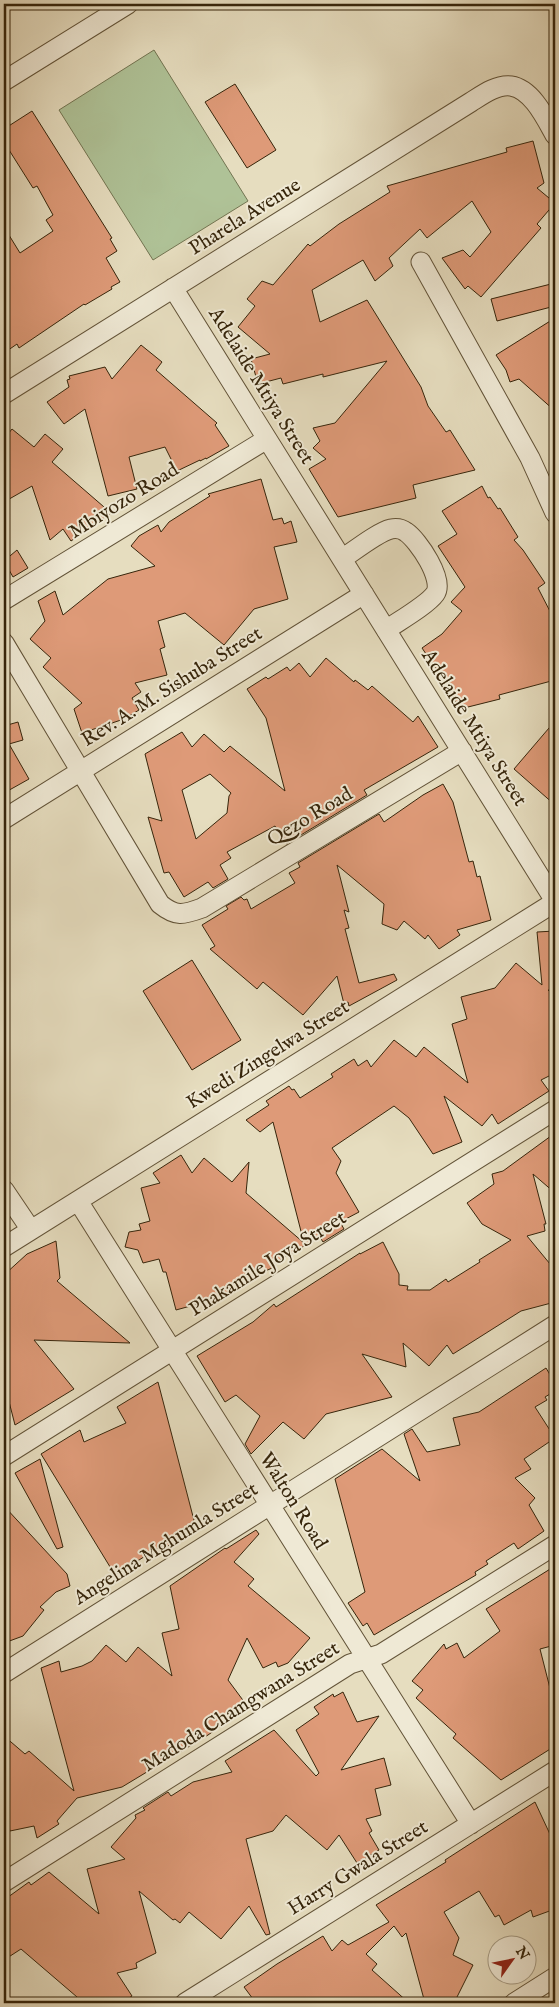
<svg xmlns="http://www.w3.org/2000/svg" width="559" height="2007" viewBox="0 0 559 2007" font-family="'IM FELL English',serif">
<rect width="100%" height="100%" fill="#e6ddbf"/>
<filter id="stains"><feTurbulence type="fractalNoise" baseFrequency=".004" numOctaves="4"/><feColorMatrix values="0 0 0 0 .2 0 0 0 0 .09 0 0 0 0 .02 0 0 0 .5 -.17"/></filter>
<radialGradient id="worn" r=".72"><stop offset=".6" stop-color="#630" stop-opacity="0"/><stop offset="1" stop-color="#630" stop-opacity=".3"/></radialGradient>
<!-- green -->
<path fill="#afc297" stroke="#727451" d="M154,50l94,151 -95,59 -94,-150z"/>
<!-- building -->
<path fill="#de9a78" stroke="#36250b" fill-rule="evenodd" d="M235,84l41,66 -29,18 -42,-66z
M32,111l80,127 -2,1 7,12 -11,7 14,24 -9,5 1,2 -27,16 -1,-1 -65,44 -2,-4 -13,9v-126l16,26 33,-22 -7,-11 7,-5 -16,-29 -4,2 -29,-46v-13z
M533,141l11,42 -7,5 18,15 -18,21 4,4 -60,69 -13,-11 -3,3 -23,-31 21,-8 7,7 21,-25 -19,-31 -45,37 -7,-9 -31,29 4,8 -18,15 -12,-21 -51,30 8,32 47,-22 54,87 7,19 18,26 4,-2 25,40 -62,15 3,13 -78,19 -29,-48 17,-10 -13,-11 7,-7 -7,-13 22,-5 52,-62 -64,16v-3l-40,10 -2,-6 -23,6 -7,-25 19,-5 -32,-27 17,-21 -8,-7 15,-18 11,4 35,-41 2,2 29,-22 51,-32 -3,-6 120,-34 -1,-4z
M555,283v23l-58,15 -6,-22z
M555,318v93l-36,-32 -9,3 -4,-12 -10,-15z
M141,345l21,17 -6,8 61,53 -2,2 14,21 -23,13v-1l-6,3v-1l-23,11 -12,-24 -36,10 8,32 -29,7 -23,-87 -21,15 -17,-22 22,-15 -2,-7 3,-1 -1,-3 36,-9 7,12z
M12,429l22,18 11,-13 18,15 -11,13 59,51 -40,28 -8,-12 -13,11 -18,-54 -28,16v-63z
M261,479l12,41 9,-2 2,6 7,-3 6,21 -23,5 14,52 -34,10 -30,36 -39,-32 -27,8 7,26 -5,2 7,26 -32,8 6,9 -9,6 7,12 -15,9 -42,14 -8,-24 8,-6 -39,-36 8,-9 -21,-19 15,-18 -7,-20 17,-10 8,24 45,-36 47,-13 -24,-20 8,-10 19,-11 3,7 8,-10 41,-26 -2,-2z
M482,486l6,12 2,-1 8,12 2,-1 18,29 -4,3 9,10 22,33 -7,5 17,33v59l-56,15 1,4 -40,10 -15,-27 -23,-34 20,-14 20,-23 -11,-9 14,-15 -27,-41 19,-12 -15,-23z
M17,550l11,18 -15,9 -9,-16z
M326,658l28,24 1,-2 13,10 4,-4 41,36 5,-6 20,31 -74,43 3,5 -81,49 -11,-18 -48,26 4,6 -11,7 8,14 -15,9 -5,-6 -24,15 -15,-25 -5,1 -16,-56 14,4 -17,-67 37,-22 10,15 12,-13 20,18 6,-6 55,45 -19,-73 -19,-29 19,-12 2,2 19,-12 3,4 9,-8 11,14zM210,774l21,19 -2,3 -2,17 -31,26 -14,-49z
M555,721v84l-41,-36z
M18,722l5,18 -14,4 20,35 -25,14v-67z
M443,784l10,18 16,60 4,-1 4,16 3,-1 11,44 -34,10 3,5 -21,14 -11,-14 -3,4 -21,-18 -7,9 -15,-6 2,-20 -47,-39 12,47 -5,-2 5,18 -4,1 14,54 35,-9 3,6 -48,26 -1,-4 -4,2 -7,-28 -34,39 -40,-33 -6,7 -47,-40 5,-3 -13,-21 26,-16 -2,-3 15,-9 3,3 3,-1 4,10 44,-26 -6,-10 11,-6 -2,-4 81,-49 5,8 39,-27z
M555,931v59h-7l7,7v76l-14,7 8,11 -51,33 -6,-10 -10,12 -38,-30 18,46 -29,12 -24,-36 -15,-12 -62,42 9,13 -5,12 23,39 -19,10 4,7 -21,13 -3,-5 -49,28 1,3 -22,10 -42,28 -3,-4 -29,8 -10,-38h-3l-4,-13 -16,4 -5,-13 -13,-3 4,-15 12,-2 -2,-6 11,-3 -9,-33 19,-5 -7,-10 28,-18 11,18 12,-15 28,24 17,-20 -3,31 58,50 -31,-121 -13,10 -14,-12 23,-15 -3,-4 23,-15 3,4 2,-1 6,9 33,-21 -2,-3 23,-15 4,7 9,-6 4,7 23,-27 22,17 8,-10 44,36 -16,-59 15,-5 -6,-22 34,-9 21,-25 26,22 -5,-53z
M192,960l49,80 -49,30 -49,-79z
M555,1133v60l-22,-19 13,50h-2l1,7 -18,5 28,34v32l-34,9 -68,43 -6,-9 -18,21 -26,-23 3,24 -44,-13 30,43 -66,17 -22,25 -21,-17 -32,32 -6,-10 15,-28 -24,-21 -11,7 -28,-46 56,-34 21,-18 2,3 84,-54v1l23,-12 16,32v11l9,1 -1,4h23l16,-11 2,3 32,-20 -1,-2 32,-20 -29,-16 -15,-21 27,-19 -2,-10 11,-3z
M56,1241l4,37 -3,3 73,62 -96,-3 40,49 -59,36 -11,-43v-107l23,-21z
M546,1368l9,15v8l-10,6 2,3 -12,7 20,31 -31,21 7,10 -16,9 20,20 -6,7 15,26 -26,18 -4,-6 -28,18 2,3 -13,8 1,3 -102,60 -7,-12 -4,3 -15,-23 17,-11 -30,-113 47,-30 38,32 -16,-47 8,-5 15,23 33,-7 -7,-27 26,-6z
M158,1382l38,146 -31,20 -2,-3 -48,30 -74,-121 39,-24 4,12 42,-19 -9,-16z
M40,1459l23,88 -6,2 -42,-76z
M4,1506l63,68 3,12 -14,6 -16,15 4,3 -21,26 -19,7z
M256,1530l3,4 -25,28 20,17 -6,7 62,52 -22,25 -10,4 -2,-5 -13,6 -16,-30 -19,42 20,27 -40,28 -86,52 -45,11 -20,23 2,3 -22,14 -3,-12 -24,5 -4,-16 3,-41 -5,-4v-34l21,18 4,-3 45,40 -33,-123 18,-7 2,11 21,-6 10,-5 14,-16 20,17 12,-15 34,29 -10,-43 17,-4 -9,-43 55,-38 1,1z
M555,1566v79l-15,4 15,59v38l-54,34 -48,-42 3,-4 -40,-36 7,-8 -11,-9 32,-37 2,5 11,-6 7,15 36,-27 -14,-22z
M343,1692l14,30 22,-6 -38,54 43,-12 7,27 -16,4 6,26 -15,4 6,12 -3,2 10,17 -22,13 -18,-28 -12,15 -41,-35 -13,16 -27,8 24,95 -4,1 -17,-29 -28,33 -32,-27 -9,11 -5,-4 -2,1 -34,-29 17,62 -20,10 1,5 -20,5 15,23 -11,7h-37l-63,-54 -17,11v-60l25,-18 2,3 18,-13 50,42 -12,-45 38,-10 -14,-12 25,-29 -1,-3 10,-5 -2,-2 25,-16 3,4 22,-14 39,-10 -7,-11 49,-31 42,46 3,-3 -23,-43 23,-16 -5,-7 19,-13 1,3z
M535,1802l20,43v64l-22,8 -2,-7 -27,15 -5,-10 -4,2 -16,-26 -35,21 15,26 -6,17 20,10 -19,38h-29l-19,-70 -4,4 -8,-11 -28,28 11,10 -5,6 37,33h-153l-12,-16 33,-23 46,-28 9,15 10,-11 6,5 41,-23 -13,-17 70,-43 -1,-2z"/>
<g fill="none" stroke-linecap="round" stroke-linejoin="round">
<!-- street casing -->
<g stroke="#625338" stroke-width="21">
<path id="street" d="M4,81l124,-77
M421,262l109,196 25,55
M173,288l382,613
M4,394l467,-292c11,-7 26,-18 40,-16 21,3 35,33 44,49
M342,559c12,-8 36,-27 49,-30 5,-1 11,0 15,3 12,8 39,48 29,62 -8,11 -36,27 -49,36
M4,600l263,-161
M4,643l156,261c16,13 23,11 42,4l260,-157
M4,819l360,-225
M4,1190l27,40
M78,1201l393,623
M4,1247l551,-345
M4,1456l551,-346
M4,1673l551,-348
M4,1882l346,-218 31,-10 174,-109
M185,2003l370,-232
M514,2003l41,-26"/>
</g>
<!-- street -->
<use href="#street" stroke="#efe9d5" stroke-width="19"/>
</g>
<g text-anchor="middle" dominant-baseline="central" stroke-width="4" stroke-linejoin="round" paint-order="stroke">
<!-- street labels -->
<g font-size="20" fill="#36250b" stroke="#efe9d5">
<text transform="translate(245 217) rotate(-32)">Pharela Avenue</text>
<text transform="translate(261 386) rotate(58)">Adelaide Mtiya Street</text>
<text transform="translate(124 501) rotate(-32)">Mbiyozo Road</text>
<text transform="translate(172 687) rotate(-32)">Rev. A. M. Sishuba Street</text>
<text transform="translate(474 728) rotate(58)">Adelaide Mtiya Street</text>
<text transform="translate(310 817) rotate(-31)">Qezo Road</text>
<text transform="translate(268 1055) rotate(-32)">Kwedi Zingelwa Street</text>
<text transform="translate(268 1264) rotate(-32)">Phakamile Joya Street</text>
<text transform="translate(293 1501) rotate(58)">Walton Road</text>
<text transform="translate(166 1544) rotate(-32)">Angelina Mghumla Street</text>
<text transform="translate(241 1707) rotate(-32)">Madoda Chamgwana Street</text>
<text transform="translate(358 1868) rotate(-32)">Harry Gwala Street</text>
</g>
</g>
<!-- margin -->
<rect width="559" height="2007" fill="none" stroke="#e6ddbf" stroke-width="20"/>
<rect x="5" y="5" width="549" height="1997" fill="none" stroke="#36250b" stroke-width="2.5"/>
<rect x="10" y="10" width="539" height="1987" fill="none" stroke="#36250b"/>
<!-- north arrow -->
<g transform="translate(512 1960) rotate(57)"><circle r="24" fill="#efe9d5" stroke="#a59b84"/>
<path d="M0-4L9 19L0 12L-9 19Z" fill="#8f2418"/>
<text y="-8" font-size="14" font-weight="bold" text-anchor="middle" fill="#36250b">N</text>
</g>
<rect width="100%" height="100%" filter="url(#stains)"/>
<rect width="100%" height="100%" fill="url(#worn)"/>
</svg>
